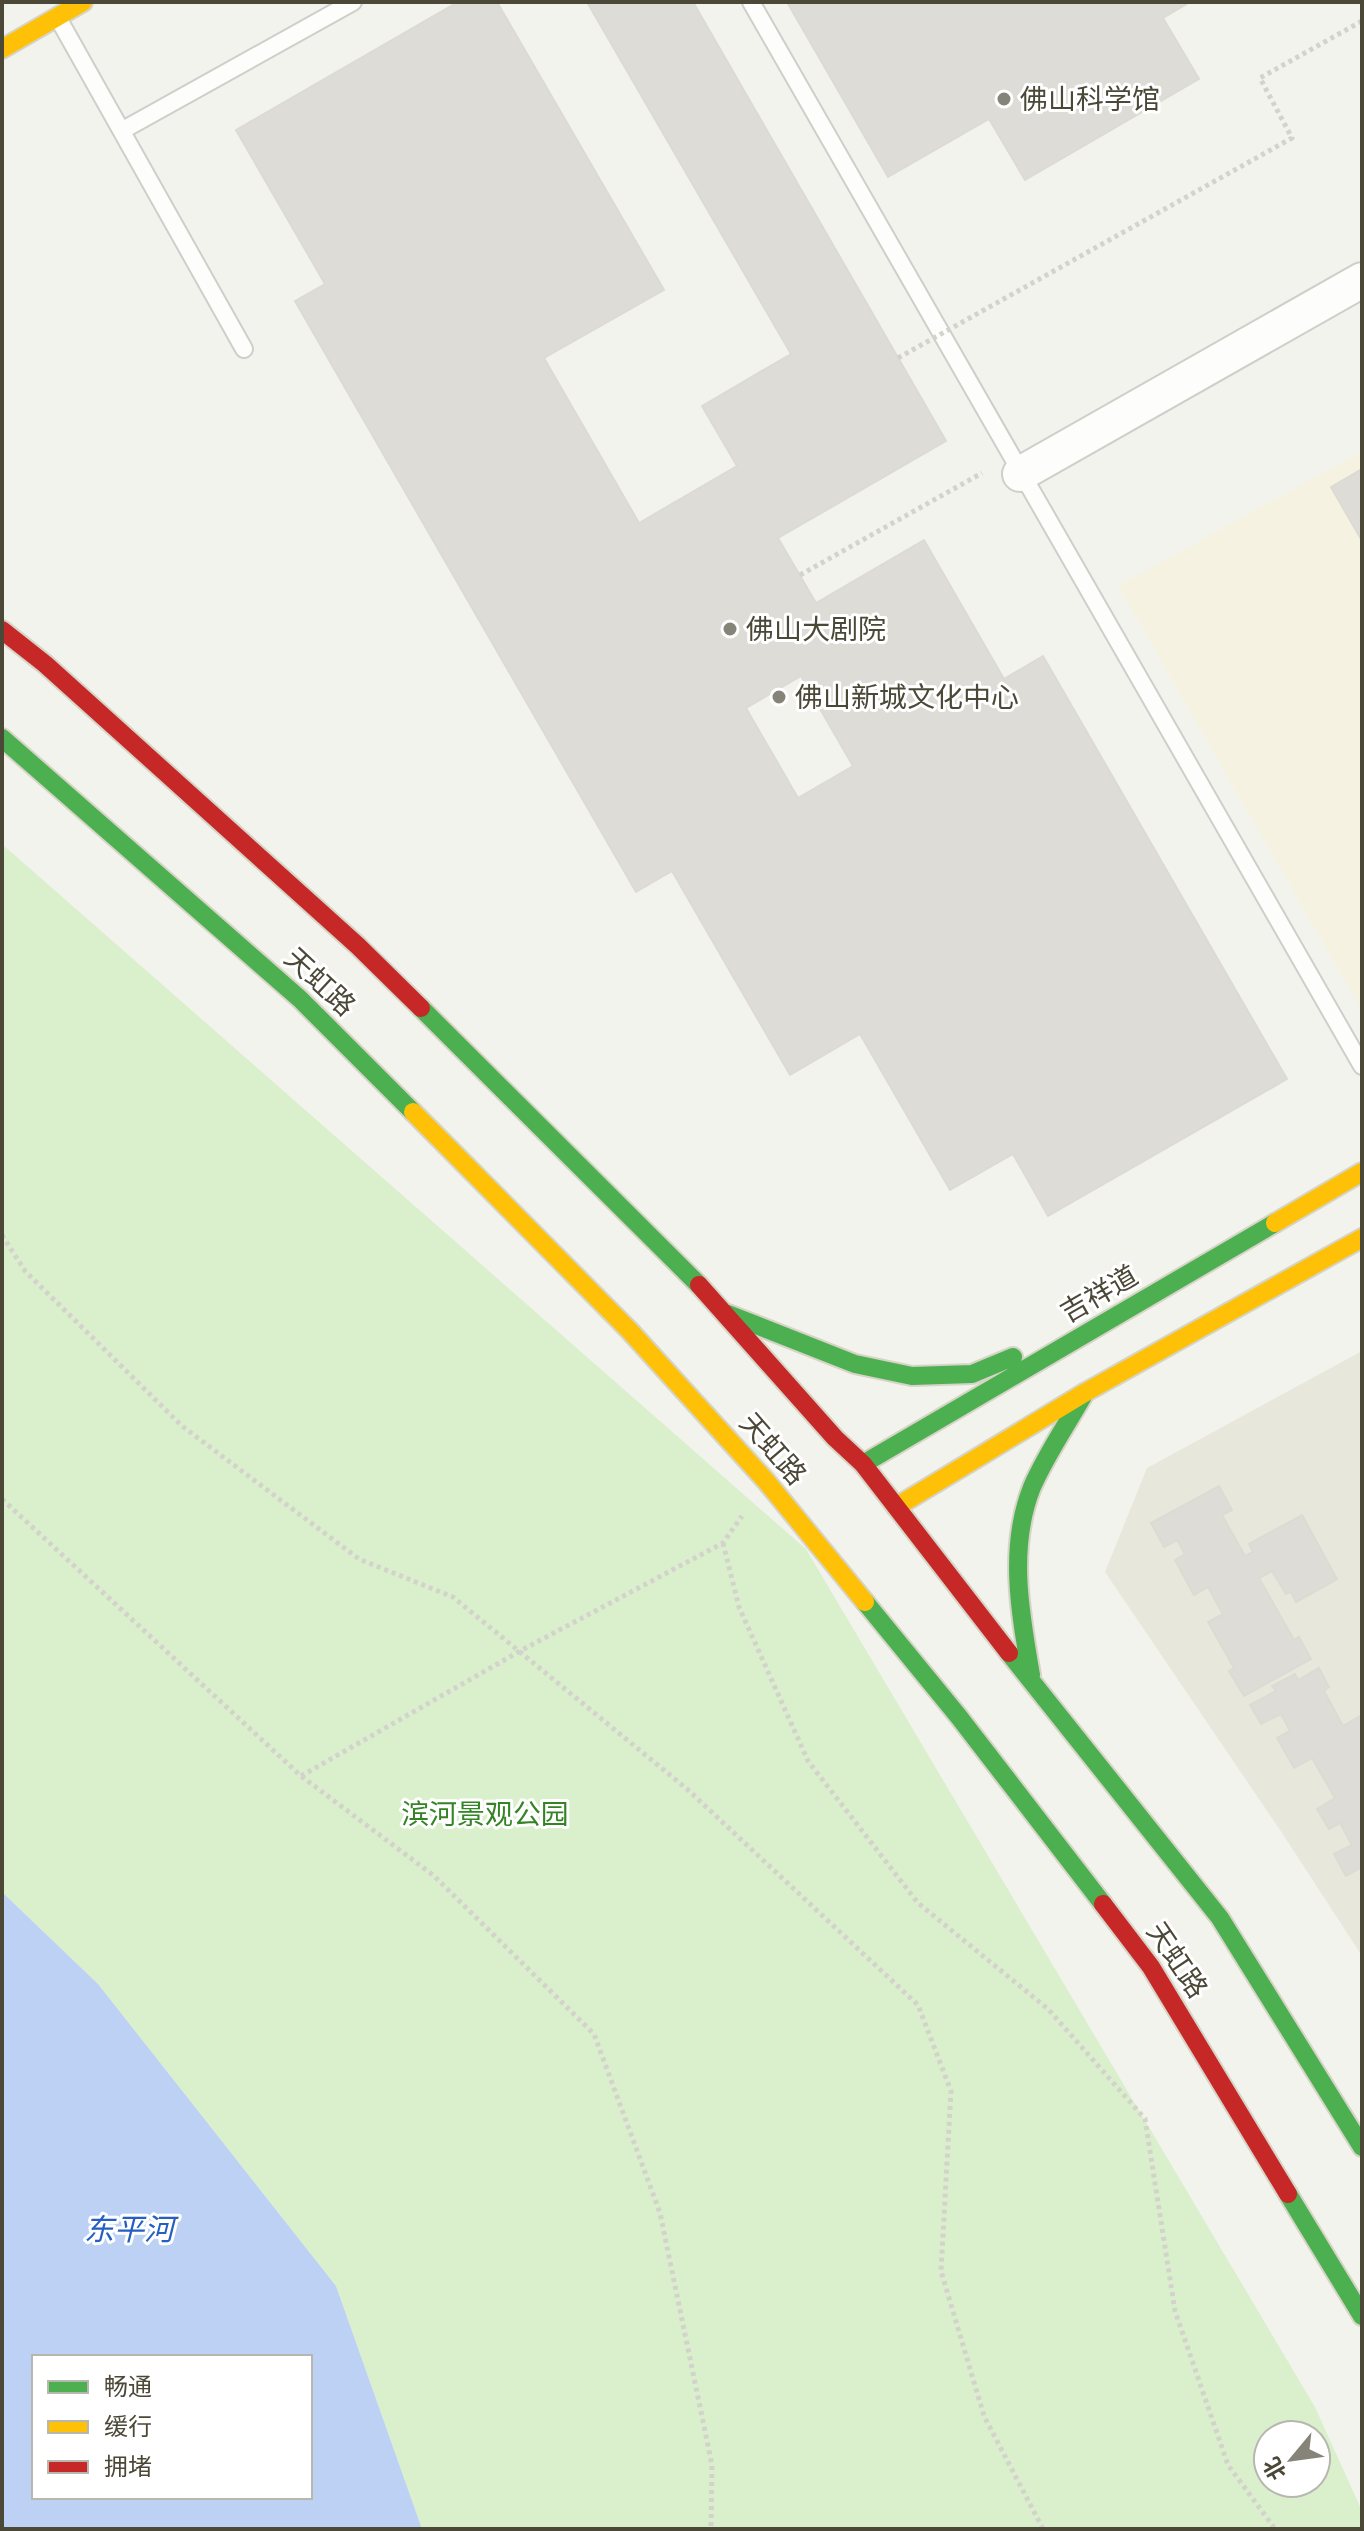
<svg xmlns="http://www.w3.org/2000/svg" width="1364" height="2531" viewBox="0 0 1364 2531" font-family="'DejaVu Sans','Noto Sans SC',sans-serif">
<rect width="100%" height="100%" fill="#f3f3ee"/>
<!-- residential -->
<path fill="#e8e7db" d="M1362,1351v605l-78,-120 -179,-264 42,-104z"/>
<!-- commercial -->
<path fill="#f6f2e1" d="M1362,451v560l-244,-425z"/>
<!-- green -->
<path fill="#daf0cc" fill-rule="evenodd" d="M2,844l804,705 509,858 47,104v18h-940l-86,-243 -238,-302 -96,-92zM1268,2435h48v48h-48z"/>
<!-- water -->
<path fill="#bcd1f4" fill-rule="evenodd" d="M2,1892l96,92 238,302 86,243h-420zM34,2357h276v140h-276z"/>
<!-- building -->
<path fill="#dddcd6" stroke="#dcdbd3" stroke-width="2" fill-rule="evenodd" d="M458,2h39l167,288 -120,68 95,165 98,-57 -35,-60 89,-52 -204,-352h106l253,439 -168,97 38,65 108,-63 80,139 39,-23 244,423 -239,137 -35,-62 -63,36 -90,-156 -70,41 -118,-204 -36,21 -341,-591 30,-17 -89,-154zM801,676l52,90 -55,32 -52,-90z
M787,2h403l-27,16 36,61 -174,101 -36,-61 -101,58z
M1362,469v72l-31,-54z
M1219,1486l13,24 -10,5 23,41 8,-4 -4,-8 53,-29 35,64 -41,23 -5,-10 -5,2 -14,-23 -13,7 35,62 5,-3 12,22 -67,37 -15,-25 5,-3 -26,-46 15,-8 -15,-27 -14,8 -19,-35 10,-6 -8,-14 -13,7 -13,-24z
M1319,1668l10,19 -5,4 19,35 19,-11v152l-16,9 -12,-22 18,-9 -12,-22 -11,6 -12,-20 18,-11 -23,-40 -18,10 -17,-30 13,-7 -9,-17 -20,10 -11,-19 26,-14 -4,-5 23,-12 3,6z"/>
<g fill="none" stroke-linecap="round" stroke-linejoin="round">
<!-- lane casing -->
<g stroke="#d0cec8" stroke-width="20">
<path id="lane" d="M751,2l611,1064
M58,18l186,331
M123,130l230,-128"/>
</g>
<!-- street casing -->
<g stroke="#d0cec8" stroke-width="38">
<path id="street" d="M1020,474l342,-194"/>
</g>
<!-- fast casing -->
<g stroke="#d5d4c6" stroke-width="22">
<path id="fast" d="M2,738l298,261 113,113
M421,1008l278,277
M728,1314l127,50 57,12 60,-2 41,-17
M863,1464l412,-241
M865,1602l94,115 144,187
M1009,1653l211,265 142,229
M1031,1675c-11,-62 -23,-128 1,-188 14,-32 34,-61 51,-91
M1288,2194l74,122"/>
</g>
<!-- slow casing -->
<g stroke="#d5d4c6" stroke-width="22">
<path id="slow" d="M2,49l81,-47
M413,1112l216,218 137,151 99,121
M1275,1223l87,-51
M896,1507l190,-115 276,-154"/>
</g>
<!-- jam casing -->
<g stroke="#d5d4c6" stroke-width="22">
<path id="jam" d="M2,630l43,34 313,282 63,62
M699,1285l136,153 28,26 146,189
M1103,1904l48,63 137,227"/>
</g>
<!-- path -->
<path stroke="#d3d3cc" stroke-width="5" stroke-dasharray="4 4" stroke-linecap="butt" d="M800,575l182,-102
M2,1235l23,36 157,155 177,133 94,38 234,192 231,216 33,86 -10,180 43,145 59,113
M2,1499l299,277 132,99 161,159 66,179 52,252 -1,64
M723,1543l16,64 69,154 110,142 130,106 97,110 30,192 53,154 47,64
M301,1776l219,-125 203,-108 19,-27"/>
<!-- lane -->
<use href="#lane" stroke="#fdfdfc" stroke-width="16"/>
<!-- street -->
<use href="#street" stroke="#fdfdfc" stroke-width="34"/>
<!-- fast -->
<use href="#fast" stroke="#4caf50" stroke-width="18"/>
<!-- slow -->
<use href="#slow" stroke="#ffc107" stroke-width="18"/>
<!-- jam -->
<use href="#jam" stroke="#c62828" stroke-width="18"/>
<!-- path-bridge -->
<path stroke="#d3d3cc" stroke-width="5" stroke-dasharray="4 4" stroke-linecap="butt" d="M898,358l394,-220 -32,-60 102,-57"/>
</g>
<!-- markers -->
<g fill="#868478" stroke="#fff" stroke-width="3">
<circle cx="1004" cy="99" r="8"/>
<circle cx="730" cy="629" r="8"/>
<circle cx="779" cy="697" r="8"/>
</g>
<g text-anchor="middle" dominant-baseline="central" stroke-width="6" stroke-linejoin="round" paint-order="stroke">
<!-- poi labels -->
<g font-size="28" fill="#4c4838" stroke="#fff" text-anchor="start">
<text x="1020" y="99">佛山科学馆</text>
<text x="746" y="629">佛山大剧院</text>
<text x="795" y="697">佛山新城文化中心</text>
</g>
<!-- street labels -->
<g font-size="28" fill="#4c4838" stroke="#fff">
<text transform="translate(320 982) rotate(43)">天虹路</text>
<text transform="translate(1099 1294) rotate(-30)">吉祥道</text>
<text transform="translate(773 1449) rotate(49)">天虹路</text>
<text transform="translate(1177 1960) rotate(56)">天虹路</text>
</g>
<!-- park labels -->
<g font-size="28" fill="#348425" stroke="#fff">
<text x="485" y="1814">滨河景观公园</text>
</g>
<!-- water labels -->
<g font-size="30" font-style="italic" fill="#265fc2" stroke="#fff">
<text x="129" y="2229">东平河</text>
</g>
</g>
<!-- border -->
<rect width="1364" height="2531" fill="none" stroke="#4c4838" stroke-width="8"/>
<!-- legend -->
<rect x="32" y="2355" width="280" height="144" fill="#ffffff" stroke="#b7b6af" stroke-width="2"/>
<rect x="48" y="2381" width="40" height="12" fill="#4caf50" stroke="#b7b6af" stroke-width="2"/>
<text x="104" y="2395" font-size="24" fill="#4c4838">畅通</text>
<rect x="48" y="2421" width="40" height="12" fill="#ffc107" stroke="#b7b6af" stroke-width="2"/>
<text x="104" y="2435" font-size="24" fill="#4c4838">缓行</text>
<rect x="48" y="2461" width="40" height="12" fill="#c62828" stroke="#b7b6af" stroke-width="2"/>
<text x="104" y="2475" font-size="24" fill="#4c4838">拥堵</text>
<!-- north arrow -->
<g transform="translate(1292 2459) rotate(241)"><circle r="38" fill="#ffffff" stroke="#b7b6af" stroke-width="2"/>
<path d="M0-6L14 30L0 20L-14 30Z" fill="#868478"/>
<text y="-12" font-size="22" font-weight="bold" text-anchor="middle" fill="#4c4838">北</text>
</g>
</svg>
